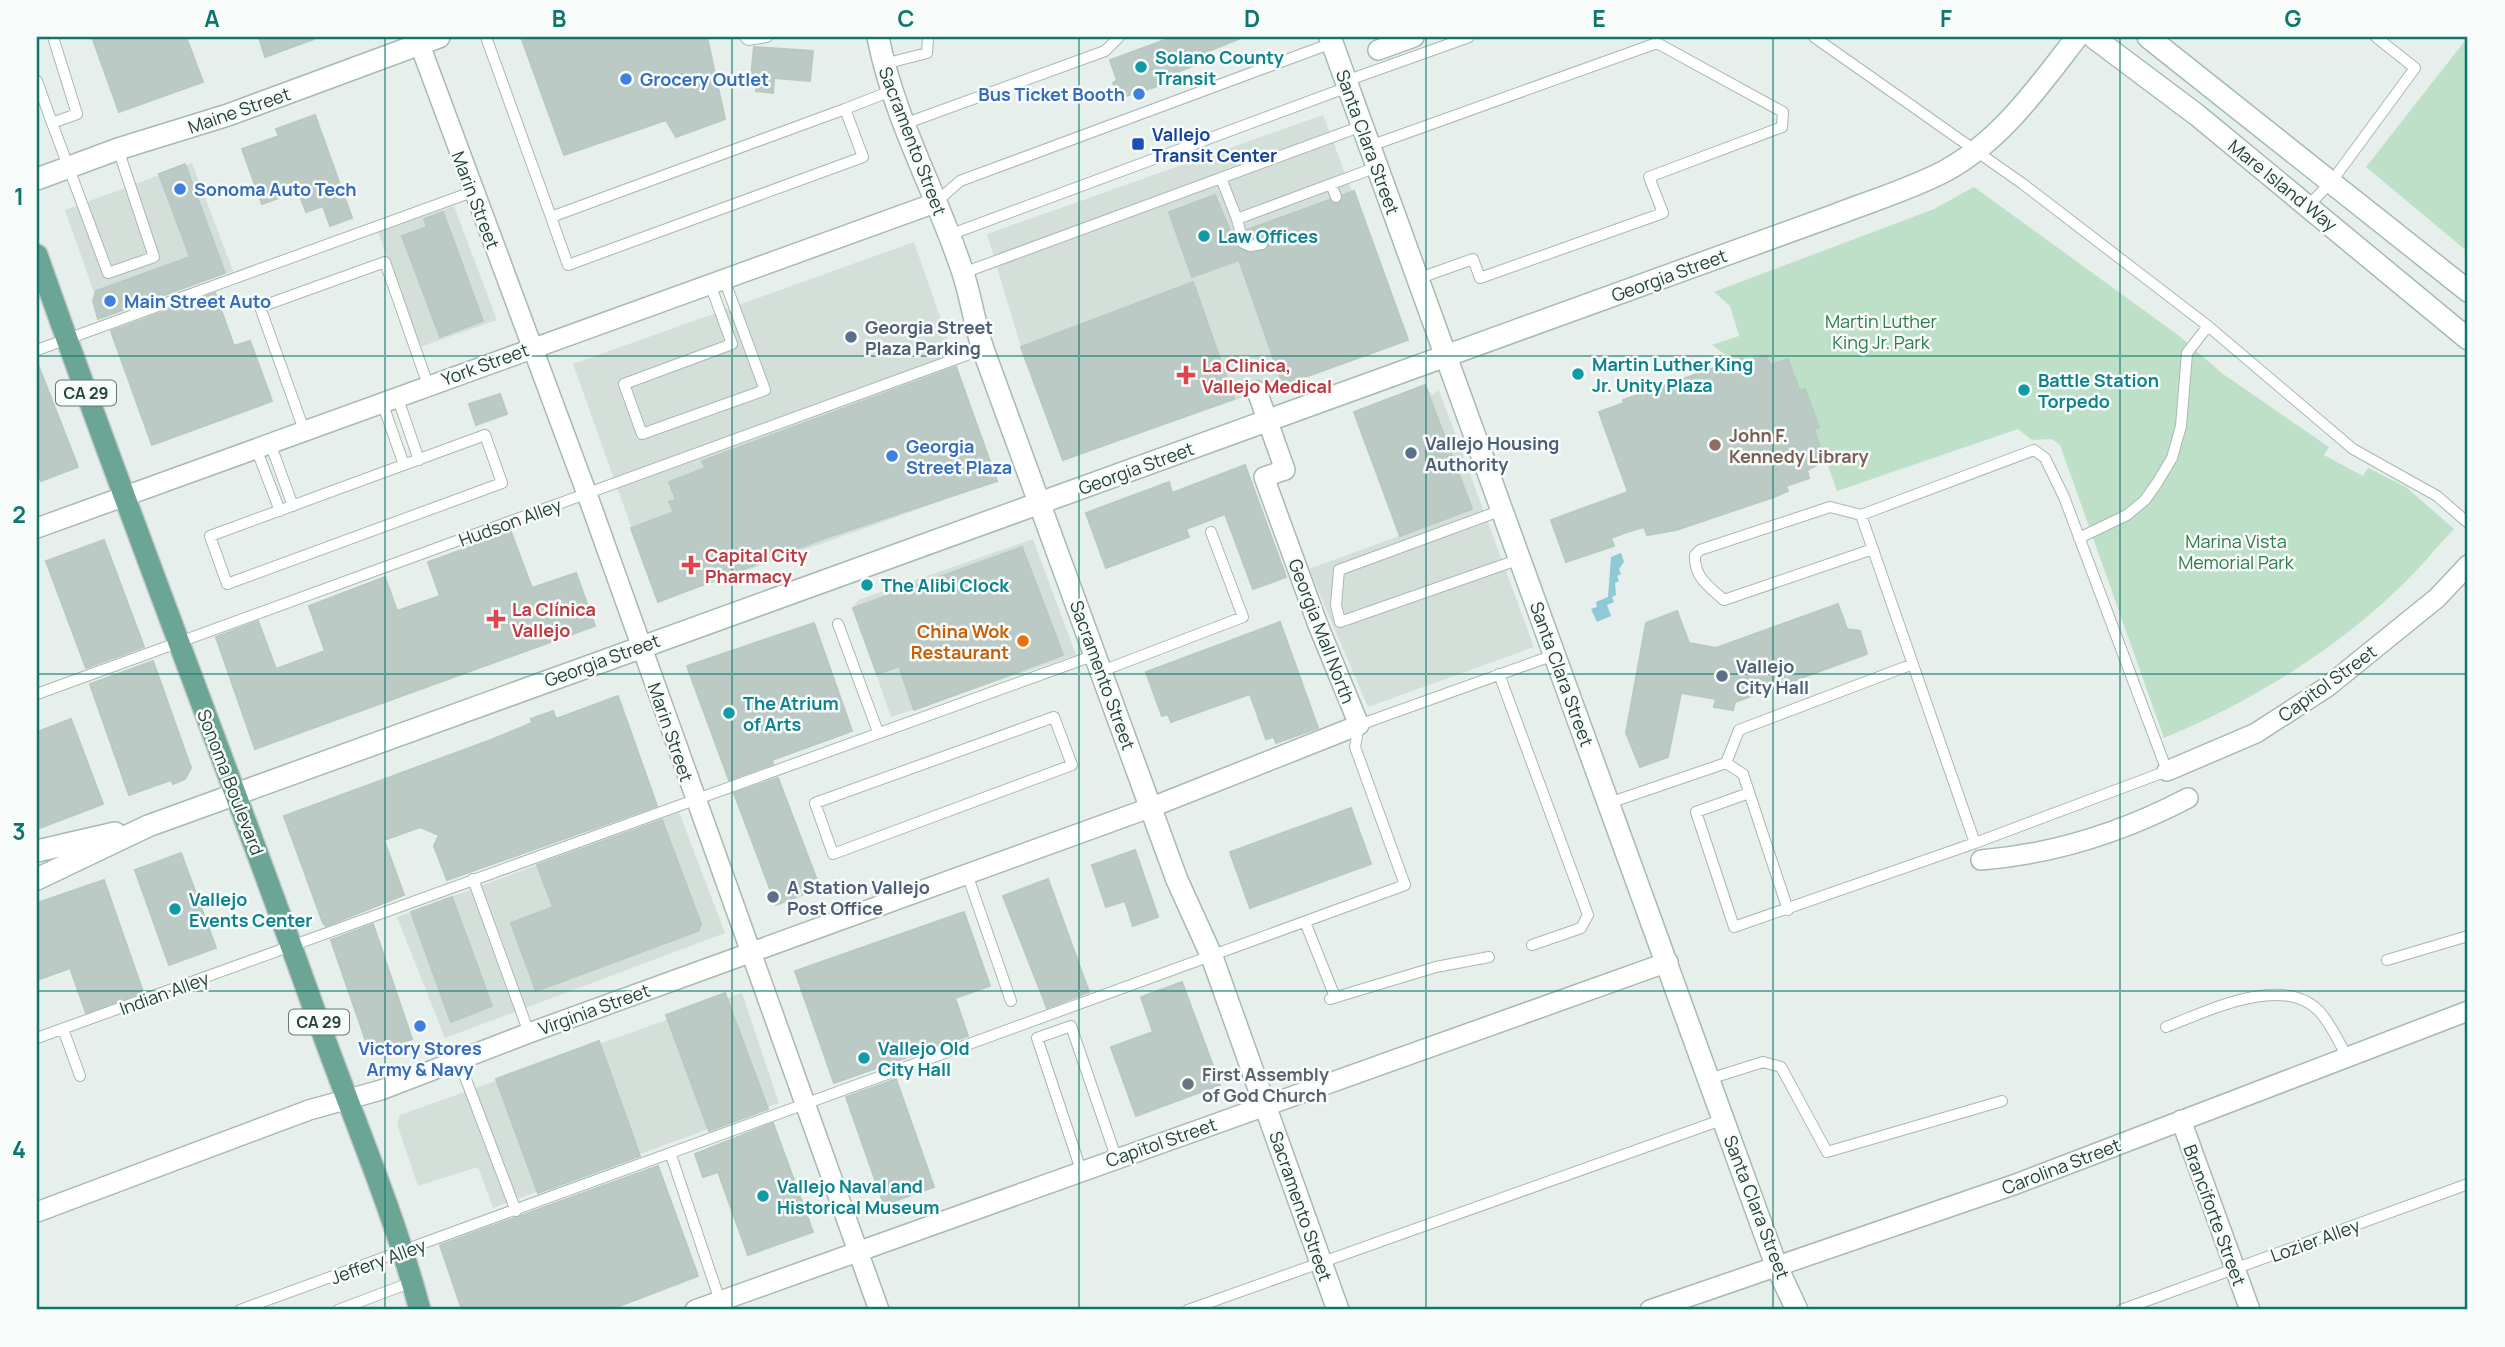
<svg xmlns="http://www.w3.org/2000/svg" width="2505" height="1347" viewBox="0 0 2505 1347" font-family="Manrope,sans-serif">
<rect width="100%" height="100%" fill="#e6efeb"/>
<!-- built -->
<path fill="#d4dfda" d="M1323,115l85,225 -345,120 -42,-113 -34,-113z
M192,163l41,108 -130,47 -38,-108z
M454,206l43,114 -77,27 -42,-115z
M914,242l83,239 -339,121 -85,-238z
M1425,385l7,10 7,-5 95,257 -166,60 -59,-138 90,-33 -45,-124z
M1033,539l43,116 -185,62 -38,-109 5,-8z
M679,812l46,121 -280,105 -48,-121z
M742,993l37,110 -286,105 -15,-41 -60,19 -21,-62 3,-9z"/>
<!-- green -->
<path fill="#bfe0c8" d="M2468,37v215l-102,-85z
M1974,187l204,148 45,39 106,73 -5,8 39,21 5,-8 38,19 48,42c-19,19 -35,41 -55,59 -68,65 -148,114 -235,150l-104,-293 -8,-6 -20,1 -14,-11 -181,62 -48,-132 -19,6 -4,-10 -23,8 -1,-5 -8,3 -22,-16 27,-9 -9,-30 -16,-14 220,-83z"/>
<!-- water -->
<path fill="#8ec9d4" d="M1621,553l3,9 -5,7 2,5 -4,2 2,5 -4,2 1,12 -4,2 2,5 -7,3 4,11 -14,6 -6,-13 6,-2 -1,-5 12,-5 3,-40z"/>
<!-- building -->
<path fill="#bbcac4" stroke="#b8c9c2" stroke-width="2" d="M92,37h94l17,45 -84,30z
M259,37h55v2l-49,18z
M521,37h186l18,82 -49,18 -10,-17 -102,35z
M1173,37l68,1 -35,14 2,8 -43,17 3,6 -48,15 -7,-15 4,-3 -7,-20z
M754,47l59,4 -3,30 -36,-3 -1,15 -17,-2 1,-14 -6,-1z
M315,115l37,103 -22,8 -7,-20 -17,6 -8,-21 -36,13 -20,-55 37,-13 -3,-7z
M185,164l40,109 -127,46 -5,-18 3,-10 94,-34 -31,-83z
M1354,191l54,149 -125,45 -44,-125 -47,17 -23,-65 46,-17 22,52 14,6 15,-3 3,-7 -5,-6 -15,1 -2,-8 82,-30 9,4 5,-9z
M443,212l40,109 -43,16 -38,-101 25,-9 -3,-8z
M1193,282l41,117 -171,61 -42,-113z
M215,293l19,53 16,-5 22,60 -120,44 -41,-114z
M1766,355l4,10 18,-6 12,32 5,-2 14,38 -5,2 11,32 -18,9 2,8 -23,8 2,5 -14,6 -98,33 -29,5 -3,-8 -17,5 -16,6 3,8 -48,16 -15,-42 77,-28 -29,-80 25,-9 -1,-3 119,-42 1,5z
M37,362l41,105 -37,14 -4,-10z
M956,367l41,114 -172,57 -167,64 -27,-74 43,-16 -5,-10 7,-2 -7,-18 36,-14 -3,-7z
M1425,385l47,124 -72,27 -46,-124z
M500,394l7,20 -31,11 -7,-21z
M1245,465l41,112 -33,12 -28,-75 -39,15 3,8 -83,31 -20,-55 83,-31 3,11z
M511,532l21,56 44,-15 19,53 -340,123 -39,-112 42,-16 18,48 49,-18 -16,-45 76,-29 12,34 43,-15 -12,-34z
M104,540l40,107 -58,21 -40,-107z
M1022,547l41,108 -149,55 -15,-44 -22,8 -24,-66z
M1838,604l9,25 13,2 7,23 -132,48 -2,8 -19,-3 2,-8 -35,-6 -13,64 -28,10 -14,-34 20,-110 31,-12 12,32 27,5z
M1280,622l38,106 -42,15 -2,-6 -8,2 -16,-45 -79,28 -3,-8 -6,2 -16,-44z
M814,623l38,108 -80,29 1,4 -44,16 -42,-114z
M153,661l38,107 -6,11 -12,5 -2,-4 -42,15 -39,-111z
M618,696l39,110 -210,74 -13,-34 5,-11 -19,-8 -36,13 20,55 -78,31 -3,-3 -39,-107 207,-76 41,-17 -1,-4 22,-8 3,8z
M71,719l32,85 -66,25v-97z
M778,778l42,110 -44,17 -42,-112z
M1351,808l20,56 -121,44 -20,-56z
M662,820l39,104 -3,7 -162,60 -25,-68 42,-16 -16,-42z
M1135,850l23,67 -25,9 -8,-25 -19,6 -14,-42z
M181,853l35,95 -47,17 -34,-95z
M1048,879l41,113 -42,16 -44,-112z
M104,880l39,112 -57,21 -16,-45 -33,12v-77z
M452,897l40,109 -41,16 -40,-110z
M964,912l26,74 -35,12 13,38 -134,47 -39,-112z
M373,924l39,115 -42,14 -39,-113z
M1182,982l38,103 -84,31 -25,-69 42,-15 -12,-35z
M725,993l43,116 -59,22 -43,-116z
M599,1041l41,115 -102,37 -42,-114z
M896,1079l38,108 -50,18 -38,-108z
M773,1123l40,109 -65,23 -30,-83 -15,5 -8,-23z
M658,1166l40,110 -89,34h-147l-22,-65z"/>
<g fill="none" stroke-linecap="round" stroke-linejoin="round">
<!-- lane casing -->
<g stroke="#a8b8b2" stroke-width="12">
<path id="lane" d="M486,37l65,180
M745,37l3,3 19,-3
M1814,37l209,147 185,142 145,123 84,47 31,27
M884,64l43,-11 1,-16
M37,81l15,42 25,-9 -24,-77
M1346,81l123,-44
M845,109l18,48 -295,108 -17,-48z
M845,109l46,-18
M52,123l56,150 46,-16 -36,-108
M904,124l201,-73 14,-14
M1370,146l287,-103 126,69 -1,15 -133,50 14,36 -183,65 -7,-19 -56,20
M1221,178l16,41 140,-52
M1331,184l5,13
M935,203l25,-22 372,-138
M2309,205l23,-24 83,-113 -39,-31
M1237,219l6,24 7,3 12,-2
M949,235l399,-148
M963,273l399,-147
M710,284l22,60 -108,40 18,50 123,-44 -41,-111
M37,350l435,-158
M397,396l22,64
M382,402l22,63
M304,430l-44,-123 125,-45 43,123
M485,435l17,48 -275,101 -17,-48z
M270,443l23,63
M256,448l24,63
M1502,510l-163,60 -3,35 4,17 180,-63
M1861,515l114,328
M2079,538l48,-23 18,-15 12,-17 15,-25 9,-32 6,-73 21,-27
M838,624l40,108
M1102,671l141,-54 -32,-85
M1499,674l89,241 -7,13 -49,17
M37,694l946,-345
M1054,717l18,48 -239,89 -18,-51z
M1726,763l13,-33 174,-66
M1726,763l17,11 45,136
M1749,793l-53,19 38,115 241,-84 192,-72 -103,-274 -19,-39 -11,-8 -173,65 -31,-8 -130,43 -5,5c-1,22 13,31 29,45l149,-51
M1609,803l117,-40
M967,874l44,127
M473,879l56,154
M1305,922l30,75
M2387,960l81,-24
M1330,999l106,-32 53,-10
M2166,1027c40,-15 116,-54 153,-16 12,13 20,31 28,46
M63,1029l17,47
M37,1038l1058,-383
M459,1061l57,150
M1709,1079l54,-17 18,5 46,85 175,-51
M671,1155l50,149
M1081,1170l-44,-132 34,-12 45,131
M240,1310l1165,-425 -50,-138 4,-22 195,-70
M338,1310l74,-28
M1188,1310l536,-191
M2121,1310l347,-126"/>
</g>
<!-- street casing -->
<g stroke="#a8b8b2" stroke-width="22">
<path id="street" d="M417,37l170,457 292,816
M1378,50l36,-13
M37,528l898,-325
M2167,771l89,-38 71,-46 110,-89 31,-33
M1981,860c74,-6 142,-28 207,-62
M2181,1120l69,190
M37,1212l272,-102 72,-20 148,-57 623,-226 207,-82 -41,-100 -54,-148 21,-7 -28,-79
M695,1310l973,-348
M1650,1310l366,-126 452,-173"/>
</g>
<!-- secondary casing -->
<g stroke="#a4bbb3" stroke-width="24">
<path id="secondary" d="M878,37c16,82 58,155 84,233 9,26 12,53 21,79l194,531 35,77 126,353
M1330,37l446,1228 21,45
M2093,37l104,78 271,224
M2148,37l320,254
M37,179l81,-30 110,-34 211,-78
M37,851l78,-18
M37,879l111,-53 1687,-611c36,-14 76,-26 110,-44 56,-30 94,-85 132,-134"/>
</g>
<!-- primary casing -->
<g stroke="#c2cac8" stroke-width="24">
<path id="primary" d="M37,255c89,254 188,504 278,757 35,99 78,197 105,298"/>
</g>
<!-- lane -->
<use href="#lane" stroke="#fff" stroke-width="10"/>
<!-- street -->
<use href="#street" stroke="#fff" stroke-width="19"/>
<!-- secondary -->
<use href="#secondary" stroke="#fff" stroke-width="21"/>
<!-- primary -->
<use href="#primary" stroke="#6aa596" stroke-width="21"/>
</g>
<!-- grid -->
<path fill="none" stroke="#0f766e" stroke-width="2" stroke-opacity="0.55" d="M385,37v1273M732,37v1273M1079,37v1273M1426,37v1273M1773,37v1273M2120,37v1273M37,356h2431M37,674h2431M37,991h2431"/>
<!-- markers -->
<g fill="#0f9aa8" stroke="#f7fbf9" stroke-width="2.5">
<circle cx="1141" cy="67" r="7"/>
<circle cx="1204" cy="236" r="7"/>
<circle cx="1578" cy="374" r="7"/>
<circle cx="2024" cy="390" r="7"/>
<circle cx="867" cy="585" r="7"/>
<circle cx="729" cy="713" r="7"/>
<circle cx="175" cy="909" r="7"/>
<circle cx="864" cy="1058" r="7"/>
<circle cx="763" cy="1196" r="7"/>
</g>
<g fill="#3f7fe0" stroke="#f7fbf9" stroke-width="2.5">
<circle cx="626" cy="79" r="7"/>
<circle cx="1139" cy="94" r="7"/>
<circle cx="180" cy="189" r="7"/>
<circle cx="110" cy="301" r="7"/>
<circle cx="892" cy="456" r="7"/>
<circle cx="420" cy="1026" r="7"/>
</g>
<rect fill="#1a4fb4" stroke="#f7fbf9" stroke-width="2.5" x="1131" y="137" width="14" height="14" rx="3.5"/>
<g fill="#5c6f8a" stroke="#f7fbf9" stroke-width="2.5">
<circle cx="851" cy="337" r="7"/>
<circle cx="1411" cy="453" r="7"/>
<circle cx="1722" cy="676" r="7"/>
<circle cx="773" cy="897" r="7"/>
</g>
<g fill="#e0444e" stroke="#f7fbf9" stroke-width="2.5">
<path d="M1182.5 364.5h7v7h7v7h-7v7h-7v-7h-7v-7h7z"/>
<path d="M687.5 554.5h7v7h7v7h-7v7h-7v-7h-7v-7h7z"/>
<path d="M492.5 608.5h7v7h7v7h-7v7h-7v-7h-7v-7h7z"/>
</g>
<circle fill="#8d6e63" stroke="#f7fbf9" stroke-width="2.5" cx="1715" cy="445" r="7"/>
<circle fill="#e8710a" stroke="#f7fbf9" stroke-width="2.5" cx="1023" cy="641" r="7"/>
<circle fill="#6b7280" stroke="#f7fbf9" stroke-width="2.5" cx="1188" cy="1084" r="7"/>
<g text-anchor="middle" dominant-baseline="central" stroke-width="5" stroke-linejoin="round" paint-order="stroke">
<!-- shield labels -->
<g fill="#f7fbf9" stroke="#637a73" stroke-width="2">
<rect x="56" y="380.5" width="60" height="25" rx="5"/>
<rect x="289" y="1009.5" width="60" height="25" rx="5"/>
</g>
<g font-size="16" font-weight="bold" fill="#24423a">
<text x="86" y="393">CA 29</text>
<text x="319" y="1022">CA 29</text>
</g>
<!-- culture labels -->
<g font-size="18" font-weight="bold" fill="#0d838f" stroke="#f7fbf9" text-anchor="start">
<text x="1155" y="57">Solano County<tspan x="1155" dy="21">Transit</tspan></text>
<text x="1218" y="236">Law Offices</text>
<text x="1592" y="364">Martin Luther King<tspan x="1592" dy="21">Jr. Unity Plaza</tspan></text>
<text x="2038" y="380">Battle Station<tspan x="2038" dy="21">Torpedo</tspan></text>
<text x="881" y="585">The Alibi Clock</text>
<text x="743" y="703">The Atrium<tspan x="743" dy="21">of Arts</tspan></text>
<text x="189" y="899">Vallejo<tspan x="189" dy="21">Events Center</tspan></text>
<text x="878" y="1048">Vallejo Old<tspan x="878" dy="21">City Hall</tspan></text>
<text x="777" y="1186">Vallejo Naval and<tspan x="777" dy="21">Historical Museum</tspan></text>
</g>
<!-- shop labels -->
<g font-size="18" font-weight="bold" fill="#366cbe" stroke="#f7fbf9" text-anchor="start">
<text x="640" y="79">Grocery Outlet</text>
<text x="1125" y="94" text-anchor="end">Bus Ticket Booth</text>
<text x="194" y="189">Sonoma Auto Tech</text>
<text x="124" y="301">Main Street Auto</text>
<text x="906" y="446">Georgia<tspan x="906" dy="21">Street Plaza</tspan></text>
<text x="420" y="1048" text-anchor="middle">Victory Stores<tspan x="420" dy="21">Army &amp; Navy</tspan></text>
</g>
<!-- street labels -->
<g font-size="18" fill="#24423a" stroke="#f7fbf9">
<text transform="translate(239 110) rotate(-19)">Maine Street</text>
<text transform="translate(913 141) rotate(69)">Sacramento Street</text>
<text transform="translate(1368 142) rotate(70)">Santa Clara Street</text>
<text transform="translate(2283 185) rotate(39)">Mare Island Way</text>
<text transform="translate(476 200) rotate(69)">Marin Street</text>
<text transform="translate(1669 275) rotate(-20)">Georgia Street</text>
<text transform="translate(485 364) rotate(-20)">York Street</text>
<text transform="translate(1136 468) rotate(-20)">Georgia Street</text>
<text transform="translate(510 522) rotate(-20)">Hudson Alley</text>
<text transform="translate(1322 631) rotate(69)">Georgia Mall North</text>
<text transform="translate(602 660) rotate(-20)">Georgia Street</text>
<text transform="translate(1562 674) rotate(70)">Santa Clara Street</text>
<text transform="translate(1103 675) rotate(70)">Sacramento Street</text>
<text transform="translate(2327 683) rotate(-36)">Capitol Street</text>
<text transform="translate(671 732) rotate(71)">Marin Street</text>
<text transform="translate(231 782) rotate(69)">Sonoma Boulevard</text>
<text transform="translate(164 993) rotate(-20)">Indian Alley</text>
<text transform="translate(594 1009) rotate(-20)">Virginia Street</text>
<text transform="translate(1161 1142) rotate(-19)">Capitol Street</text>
<text transform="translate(2061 1166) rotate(-21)">Carolina Street</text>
<text transform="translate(1301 1206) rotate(71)">Sacramento Street</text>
<text transform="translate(1757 1207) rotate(69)">Santa Clara Street</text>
<text transform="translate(2215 1215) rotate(70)">Branciforte Street</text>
<text transform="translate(2315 1240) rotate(-20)">Lozier Alley</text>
<text transform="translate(378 1261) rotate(-20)">Jeffery Alley</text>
</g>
<!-- transit labels -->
<g font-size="18" font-weight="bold" fill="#164399" stroke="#f7fbf9" text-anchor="start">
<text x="1152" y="134">Vallejo<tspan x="1152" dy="21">Transit Center</tspan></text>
</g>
<!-- park labels -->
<g font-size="18" fill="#2d7a4b" stroke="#f7fbf9">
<text x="1881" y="321">Martin Luther<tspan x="1881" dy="21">King Jr. Park</tspan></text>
<text x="2236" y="541">Marina Vista<tspan x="2236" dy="21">Memorial Park</tspan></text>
</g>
<!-- service labels -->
<g font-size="18" font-weight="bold" fill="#4e5e75" stroke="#f7fbf9" text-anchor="start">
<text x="865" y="327">Georgia Street<tspan x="865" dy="21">Plaza Parking</tspan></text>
<text x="1425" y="443">Vallejo Housing<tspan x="1425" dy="21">Authority</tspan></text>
<text x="1736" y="666">Vallejo<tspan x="1736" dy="21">City Hall</tspan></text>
<text x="787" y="887">A Station Vallejo<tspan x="787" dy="21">Post Office</tspan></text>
</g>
<!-- health labels -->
<g font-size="18" font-weight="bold" fill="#be3a42" stroke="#f7fbf9" text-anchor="start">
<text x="1202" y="365">La Clinica,<tspan x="1202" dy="21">Vallejo Medical</tspan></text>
<text x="705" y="555">Capital City<tspan x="705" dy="21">Pharmacy</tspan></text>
<text x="512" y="609">La Clínica<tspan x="512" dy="21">Vallejo</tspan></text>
</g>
<!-- education labels -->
<g font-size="18" font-weight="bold" fill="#785e54" stroke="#f7fbf9" text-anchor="start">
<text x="1729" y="435">John F.<tspan x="1729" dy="21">Kennedy Library</tspan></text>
</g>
<!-- food labels -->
<g font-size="18" font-weight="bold" fill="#c56008" stroke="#f7fbf9" text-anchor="end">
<text x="1009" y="631">China Wok<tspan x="1009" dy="21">Restaurant</tspan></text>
</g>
<!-- worship labels -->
<g font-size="18" font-weight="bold" fill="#5b616d" stroke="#f7fbf9" text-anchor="start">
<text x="1202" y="1074">First Assembly<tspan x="1202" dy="21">of God Church</tspan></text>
</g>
</g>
<!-- border -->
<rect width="2505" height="1347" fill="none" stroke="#f7fbf9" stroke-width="77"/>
<rect x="38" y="38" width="2428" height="1270" fill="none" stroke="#0f766e" stroke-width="2.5"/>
<g font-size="23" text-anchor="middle" font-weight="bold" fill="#0f766e">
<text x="212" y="27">A</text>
<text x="559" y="27">B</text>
<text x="906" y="27">C</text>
<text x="1252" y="27">D</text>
<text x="1599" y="27">E</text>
<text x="1946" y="27">F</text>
<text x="2293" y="27">G</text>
<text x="19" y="205">1</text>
<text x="19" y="523">2</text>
<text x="19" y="840">3</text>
<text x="19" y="1158">4</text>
</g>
</svg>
